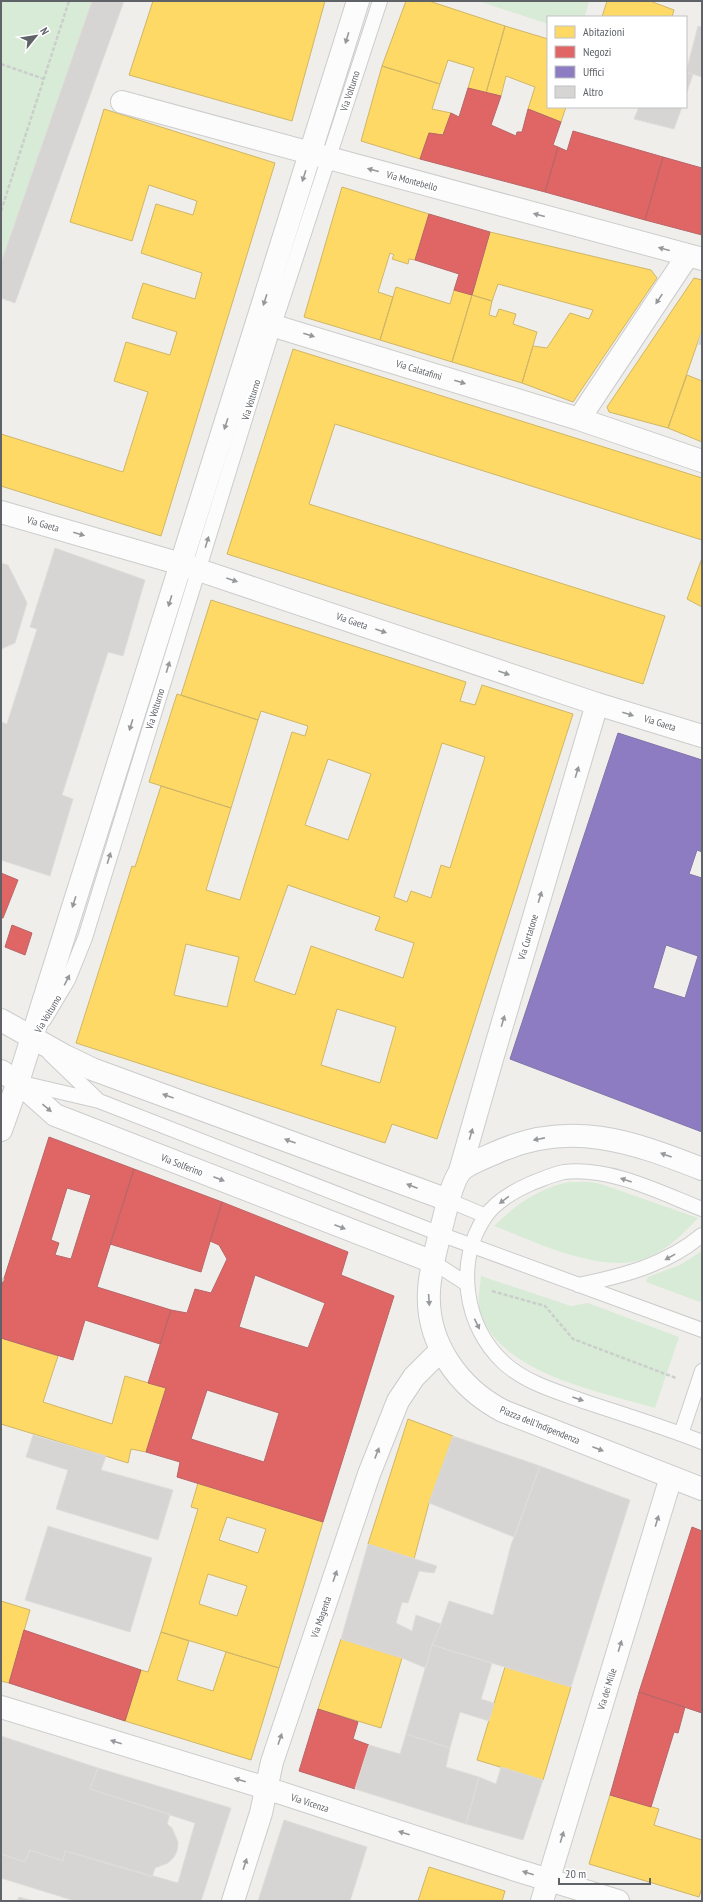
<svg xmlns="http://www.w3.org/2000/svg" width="703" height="1902" viewBox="0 0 703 1902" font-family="'PT Sans Narrow',sans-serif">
<rect width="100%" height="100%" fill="#efeeea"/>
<!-- green -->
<path fill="#d8ebd6" d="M1,1h91l-90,262h-1z
M478,1h111l-4,16h-37v7z
M569,1182h21l11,2 97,34c-12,13 -24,25 -39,34 -12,6 -27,12 -41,11 -43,-1 -85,-22 -124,-37 21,-21 45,-38 75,-44z
M702,1251v46l-2,5 -54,-20 2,-5 32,-12z
M481,1276l90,30 17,-3 91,34 -24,71c-54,-16 -156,-35 -175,-96 -3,-11 0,-24 1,-36z"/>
<!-- homes -->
<path fill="#ffd966" stroke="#cfb667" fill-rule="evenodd" d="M153,1h172l-33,120 -163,-46z
M406,1h23l76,25 -19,67 -18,-5 6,-20 -26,-8 -8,24 -58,-18z
M607,1h43l24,9 -2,7h-70z
M505,26l43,13v68h18l-5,15 -33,-13 7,-22 -29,-11 -5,20 -15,-3z
M382,66l58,18 -8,25 19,4 -8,22 -14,-2 -9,26 -59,-18z
M104,109l171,54 -114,373 -160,-50v-52l122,38 25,-80 -34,-11 12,-39 44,13 7,-23 -45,-14 11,-35 52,16 7,-26 -61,-20 15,-49 37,11 4,-14 -48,-16 -17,56 -62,-19z
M342,187l87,27 -14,46 -6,-1 -1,5 -16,-5 2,-4 -4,-2 -12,39 15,5 -13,43 -76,-23z
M490,232l161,38 6,8 -84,124 -51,-19 11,-37 14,2 23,-35 19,6 4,-9 -95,-26 -6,17 -20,-6z
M694,278l8,2v50l-34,98 -59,-16 -2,-5z
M396,287l54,17 4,-14 18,5 -20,67 -72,-22z
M472,295l20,6 -3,14 7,2 3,-8 17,5 -3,10 24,8 -15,51 -70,-21z
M293,349l409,129v62l-367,-116 -26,80 356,112 -22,68 -209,-64 -207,-66z
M687,375l15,6v61l-34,-14z
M702,558v49l-15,-8z
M211,600l255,82 -6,19 15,4 7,-20 91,29 -136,425 -45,-15 -7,19 -309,-100 56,-177 3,1 26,-81 70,22 -25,82 34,10 52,-168 13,4 3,-10 -47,-15 -3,9 -77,-25zM442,743l43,14 -35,111 -9,-3 -10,33 -20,-7 -4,11 -13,-5zM328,759l43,15 -23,66 -43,-15zM288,885l92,32 -5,13 39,13 -11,35 -92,-32 -16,49 -41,-14zM186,944l53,13 -12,50 -53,-12zM337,1009l59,18 -16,56 -59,-18z
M177,694l81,26 -27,88 -82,-26z
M1,1338l57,18 -15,46 69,22 13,-48 41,12 -20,64 -15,-3 -3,14 -127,-39z
M408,1419l45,17 -24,67 -15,56 -46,-15z
M198,1483l125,39 -44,146 -118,-36 37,-123 -7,-2zM227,1517l39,12 -8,24 -39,-13zM208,1574l39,12 -10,30 -38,-12z
M1,1601l29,9 -21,73 -8,-2z
M161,1632l28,9 -12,39 36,11 13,-39 53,16 -28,92 -126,-39 16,-51 7,2z
M341,1639l61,19 -21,70 -63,-19z
M505,1667l66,20 -28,93 -66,-20z
M610,1795l49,14 -5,16 48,15v48l-3,9 -110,-33z
M429,1867l76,24 -3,10h-84z"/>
<!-- shops -->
<path fill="#e06666" stroke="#b96567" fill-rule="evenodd" d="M468,88l33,8 -10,29 25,11 1,-4h5l6,-23 33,13 -8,23 5,2 -13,45 -125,-33 9,-26 14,2 8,-22 8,4z
M573,131l90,26 -18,63 -100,-28 13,-45 9,4z
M663,157l39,11v67l-57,-15z
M429,214l61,18 -18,63 -18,-5 5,-16 -44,-14z
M1,873l17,7 -15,38h-2z
M12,925l20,8 -7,22 -20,-8z
M49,1137l85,32 -37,118 74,23 -11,34 -75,-24 -12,40 -72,-22v-50zM67,1188l24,7 -20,64 -16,-4 4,-12 -8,-3z
M134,1169l88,33 -21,70 -91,-28z
M222,1202l126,50 -7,23 53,21 -71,226 -146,-45 3,-15 -34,-10 20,-64 -18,-5 23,-73 16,3 8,-24 16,4 16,-34 -8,-14 -9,-4zM255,1275l70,28 -17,45 -69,-21zM207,1390l72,23 -15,49 -73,-23z
M692,1527l10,4v182l-63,-21z
M24,1630l117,40 -16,51 -116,-38z
M639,1692l46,15 -7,26 -4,-1 -23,75 -41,-12z
M318,1709l40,13 -5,17 16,6 -14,44 -56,-18z"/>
<!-- offices -->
<path fill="#8e7cc3" stroke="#8074a8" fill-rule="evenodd" d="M618,733l84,27v92l-5,-2 -8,24 13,4v254l-192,-73zM666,945l32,11 -13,42 -32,-10z"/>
<!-- building -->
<path fill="#d6d5d3" stroke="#deddd9" d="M92,1h32l-109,302 -14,-5v-35z
M698,26l4,1v50l-16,-5z
M686,72l7,2 -7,21z
M639,107h43l-8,22 -40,-10z
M702,330v15l-4,-1z
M55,548l90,32 -22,76 -15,-4 -46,143 11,4 -23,77 -49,-16v-138l6,2 30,-95 -7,-2z
M1,563l7,2 19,38 -12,40 -14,6z
M33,1435l73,21 -5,14 72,20 -15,50 -102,-31 12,-39 -42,-13z
M453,1436l87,30 -26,71 -85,-34z
M540,1466l90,34 -59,187 -139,-42 9,-21 8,-23 44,14 18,-70z
M48,1526l104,32 -22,74 -105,-32z
M368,1544l69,22 -3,7 -15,-2 -11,32 -6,-1 -6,21 16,8 4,-16 25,9 -9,21 -6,23 -24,-10 -61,-19z
M432,1645l60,18 -11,36 13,4 -5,18 -29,-9 -10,36 -44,-14z
M406,1734l44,14 -4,19 33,10 -13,47 -111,-35 14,-44 31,9z
M1,1736l97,32 -8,21 80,25 -3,10 5,4 6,14 -1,9 -3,6 -6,6 -13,5 -3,9 -87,-26 -2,10 -33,-11 -5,12 -24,-8z
M501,1767l42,13 -20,60 -57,-16 13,-47 17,7z
M98,1768l133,40 -30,93h-126l-74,-23v-24l24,8 5,-12 33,11 2,-10 113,32 17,-60 -105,-34z
M284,1820l83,27 -17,54h-92z
M19,1897l14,4h-16z"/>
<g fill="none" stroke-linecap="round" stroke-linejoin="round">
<!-- service casing -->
<g stroke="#cbcccc" stroke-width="16">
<path id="service" d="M44,1020l24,-40 17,-42 189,-613 106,-324
M50,1054l49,47
M22,1083l77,18 341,133 262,96
M448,1200l38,16
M702,1209c-43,-17 -91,-42 -138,-37 -11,2 -21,7 -32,11 -16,7 -37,19 -47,34 -30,45 -21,109 19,146 22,20 54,29 82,39 39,13 78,25 116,40
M433,1262l34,22
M578,1285c45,-9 88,-20 124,-50
M681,1434l21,-63"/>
</g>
<!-- minor casing -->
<g stroke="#cbcccc" stroke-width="24">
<path id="minor" d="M122,102l580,157
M258,321l321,98 123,42
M579,419l109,-164
M1,512l180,52 416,140 105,32
M460,1171l32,-112 105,-355
M1,1707l265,81 250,82 102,31
M233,1901l28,-88 11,-51 97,-288 29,-73 16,-24 27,-27
M542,1901l129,-424"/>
</g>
<!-- tertiary casing -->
<g stroke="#cbcccc" stroke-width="24">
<path id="tertiary" d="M358,1l-340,1081 37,33 378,147
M1,1020l64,36 27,13 356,131
M702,1169c-71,-28 -133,-50 -207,-16 -9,4 -30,12 -35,19 -9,11 -15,43 -19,57 -5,21 -11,41 -12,62 -3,52 30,97 74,120l199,78"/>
</g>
<!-- secondary casing -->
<g stroke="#cacacb" stroke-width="24">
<path id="secondary" d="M1,1071l17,11 -17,48"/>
</g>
<!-- path -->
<path stroke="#cacfcc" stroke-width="2.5" stroke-dasharray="4 2" stroke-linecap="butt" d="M1,64l43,15
M1,211l68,-210
M1,1279l3,1
M492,1291l53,15 28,33 103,39"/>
<!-- service -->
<use href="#service" stroke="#fdfcfc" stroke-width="14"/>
<!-- minor -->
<use href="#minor" stroke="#fdfcfc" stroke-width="22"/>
<!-- tertiary -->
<use href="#tertiary" stroke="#fdfcfc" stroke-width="22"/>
<!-- secondary -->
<use href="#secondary" stroke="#fdfcfc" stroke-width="22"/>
</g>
<!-- one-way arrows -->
<defs><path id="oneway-solid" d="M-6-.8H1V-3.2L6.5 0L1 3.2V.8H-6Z"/></defs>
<g fill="#96999c">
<use href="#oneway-solid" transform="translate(347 38) rotate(107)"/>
<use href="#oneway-solid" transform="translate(373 170) rotate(-165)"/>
<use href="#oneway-solid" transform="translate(304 176) rotate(108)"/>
<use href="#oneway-solid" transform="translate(539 215) rotate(-165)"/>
<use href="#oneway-solid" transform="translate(664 249) rotate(-165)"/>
<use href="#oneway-solid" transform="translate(659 299) rotate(124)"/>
<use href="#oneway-solid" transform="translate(265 300) rotate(108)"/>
<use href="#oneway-solid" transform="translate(309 335) rotate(17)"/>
<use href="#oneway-solid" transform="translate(460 382) rotate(17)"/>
<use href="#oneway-solid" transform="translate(226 424) rotate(108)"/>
<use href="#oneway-solid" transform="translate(79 534) rotate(16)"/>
<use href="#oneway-solid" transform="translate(207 542) rotate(-73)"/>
<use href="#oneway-solid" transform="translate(232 580) rotate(19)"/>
<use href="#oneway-solid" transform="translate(170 601) rotate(107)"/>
<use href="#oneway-solid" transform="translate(381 631) rotate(19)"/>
<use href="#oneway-solid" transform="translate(168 667) rotate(-73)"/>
<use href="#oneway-solid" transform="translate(504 673) rotate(19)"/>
<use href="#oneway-solid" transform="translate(628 714) rotate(17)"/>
<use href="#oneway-solid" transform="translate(131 725) rotate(107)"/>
<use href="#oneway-solid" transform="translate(577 772) rotate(-73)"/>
<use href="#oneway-solid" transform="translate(109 858) rotate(-73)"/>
<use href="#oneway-solid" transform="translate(540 897) rotate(-73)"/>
<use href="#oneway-solid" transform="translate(74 902) rotate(108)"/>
<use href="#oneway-solid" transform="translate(67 980) rotate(-63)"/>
<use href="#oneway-solid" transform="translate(503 1021) rotate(-73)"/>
<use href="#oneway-solid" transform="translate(168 1096) rotate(-160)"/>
<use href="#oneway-solid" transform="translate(47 1108) rotate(40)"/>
<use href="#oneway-solid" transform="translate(471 1134) rotate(-74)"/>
<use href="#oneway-solid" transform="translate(539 1139) rotate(169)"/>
<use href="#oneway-solid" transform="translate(290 1141) rotate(-160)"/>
<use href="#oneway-solid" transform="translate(666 1155) rotate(-160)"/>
<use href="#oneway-solid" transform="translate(219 1179) rotate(21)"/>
<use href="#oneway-solid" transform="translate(626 1180) rotate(-161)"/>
<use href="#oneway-solid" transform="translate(412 1186) rotate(-159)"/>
<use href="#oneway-solid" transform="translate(504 1200) rotate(143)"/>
<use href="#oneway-solid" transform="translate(340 1227) rotate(21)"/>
<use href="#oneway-solid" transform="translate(670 1257) rotate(151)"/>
<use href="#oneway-solid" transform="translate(429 1300) rotate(86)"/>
<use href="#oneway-solid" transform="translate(477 1324) rotate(64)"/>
<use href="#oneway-solid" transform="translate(578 1399) rotate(19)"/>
<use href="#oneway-solid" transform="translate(598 1449) rotate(21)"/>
<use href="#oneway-solid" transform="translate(377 1453) rotate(-69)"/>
<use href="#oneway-solid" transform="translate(657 1521) rotate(-73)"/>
<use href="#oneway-solid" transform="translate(335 1576) rotate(-71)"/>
<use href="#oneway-solid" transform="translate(620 1646) rotate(-73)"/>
<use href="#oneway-solid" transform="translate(280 1739) rotate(-71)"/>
<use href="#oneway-solid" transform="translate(116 1742) rotate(-163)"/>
<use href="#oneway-solid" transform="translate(240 1780) rotate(-163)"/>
<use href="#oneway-solid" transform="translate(404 1833) rotate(-162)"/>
<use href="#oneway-solid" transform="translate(562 1837) rotate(-73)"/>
<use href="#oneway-solid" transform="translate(245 1864) rotate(-72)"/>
<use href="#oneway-solid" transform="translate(528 1873) rotate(-163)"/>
</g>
<g text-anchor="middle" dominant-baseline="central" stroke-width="4" stroke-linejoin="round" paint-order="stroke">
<!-- street labels -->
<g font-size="10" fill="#5f6368" stroke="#fff">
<text transform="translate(350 91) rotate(-72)">Via Volturno</text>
<text transform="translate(412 181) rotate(15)">Via Montebello</text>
<text transform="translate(419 370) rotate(17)">Via Calatafimi</text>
<text transform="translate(251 400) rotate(-73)">Via Volturno</text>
<text transform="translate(43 524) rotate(16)">Via Gaeta</text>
<text transform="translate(352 621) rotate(19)">Via Gaeta</text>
<text transform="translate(155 709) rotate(-73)">Via Volturno</text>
<text transform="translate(660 723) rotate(17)">Via Gaeta</text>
<text transform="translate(528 937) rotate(-73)">Via Curtatone</text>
<text transform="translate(48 1014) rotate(-59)">Via Volturno</text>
<text transform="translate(182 1165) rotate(21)">Via Solferino</text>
<text transform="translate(540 1425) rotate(22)">Piazza dell'Indipendenza</text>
<text transform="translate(321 1617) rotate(-71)">Via Magenta</text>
<text transform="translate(607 1689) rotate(-73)">Via dei Mille</text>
<text transform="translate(310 1803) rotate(18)">Via Vicenza</text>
</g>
</g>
<!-- border -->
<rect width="703" height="1902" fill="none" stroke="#5f6368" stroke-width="4"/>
<!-- legend -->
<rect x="547" y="16" width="140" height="92" fill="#ffffff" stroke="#bfc1c3"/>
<rect x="555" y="26" width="20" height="12" fill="#ffd966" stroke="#bfc1c3"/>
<text x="583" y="36" font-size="12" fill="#5f6368">Abitazioni</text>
<rect x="555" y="46" width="20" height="12" fill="#e06666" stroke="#bfc1c3"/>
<text x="583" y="56" font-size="12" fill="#5f6368">Negozi</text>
<rect x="555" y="66" width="20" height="12" fill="#8e7cc3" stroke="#bfc1c3"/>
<text x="583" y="76" font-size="12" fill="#5f6368">Uffici</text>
<rect x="555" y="86" width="20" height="12" fill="#d6d5d3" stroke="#bfc1c3"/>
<text x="583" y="96" font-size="12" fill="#5f6368">Altro</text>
<!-- north arrow -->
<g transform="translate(36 36) rotate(60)" stroke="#ffffff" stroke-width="3" paint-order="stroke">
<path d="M0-3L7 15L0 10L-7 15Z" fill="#5f6368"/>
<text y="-6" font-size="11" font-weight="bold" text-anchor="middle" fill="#5f6368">N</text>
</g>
<!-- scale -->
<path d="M559 1878v6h91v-6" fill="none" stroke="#5f6368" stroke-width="2"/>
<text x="565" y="1878" font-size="12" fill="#5f6368" stroke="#ffffff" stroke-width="3" paint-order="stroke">20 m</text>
</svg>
